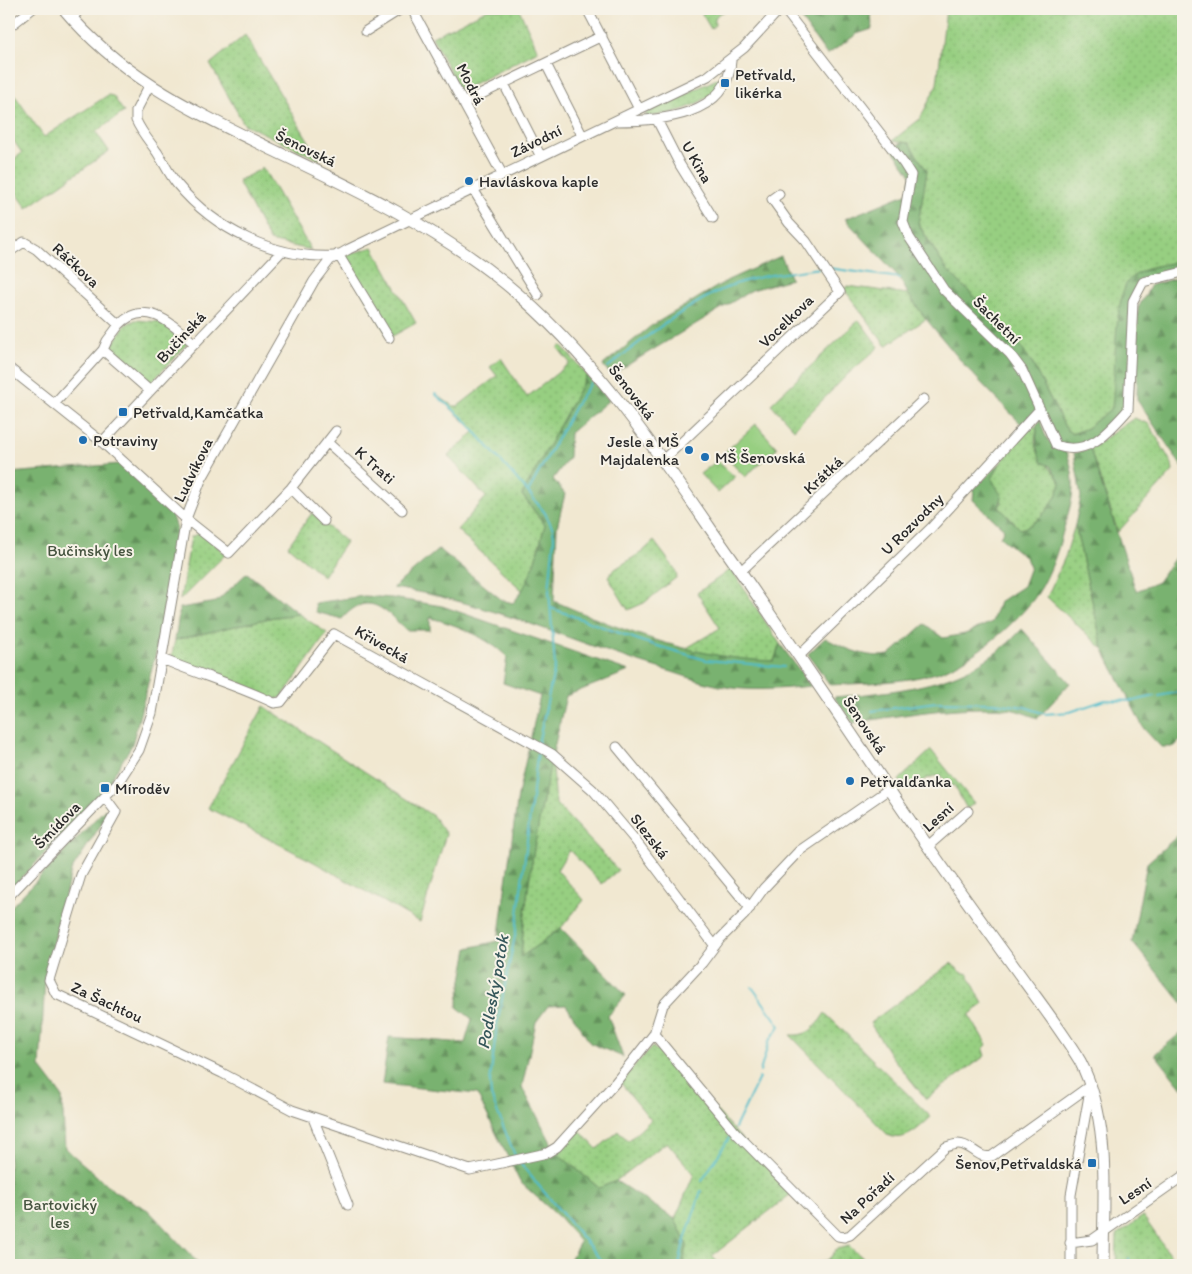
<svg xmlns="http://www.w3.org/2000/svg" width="1192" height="1274" viewBox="0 0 1192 1274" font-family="Itim,sans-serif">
<defs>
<pattern id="grass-dots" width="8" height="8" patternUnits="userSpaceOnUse" patternTransform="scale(1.25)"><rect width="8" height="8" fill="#97cf81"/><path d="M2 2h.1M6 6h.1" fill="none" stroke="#82b270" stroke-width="1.8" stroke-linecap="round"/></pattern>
<pattern id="forest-firs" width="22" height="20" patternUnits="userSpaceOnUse" patternTransform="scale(1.25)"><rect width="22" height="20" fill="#79b26f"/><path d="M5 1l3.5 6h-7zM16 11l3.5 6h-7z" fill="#63915b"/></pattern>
<pattern id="park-crowns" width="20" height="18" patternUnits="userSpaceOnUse" patternTransform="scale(1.25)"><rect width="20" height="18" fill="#97cf81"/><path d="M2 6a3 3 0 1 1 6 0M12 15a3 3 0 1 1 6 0" fill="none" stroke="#82b270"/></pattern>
</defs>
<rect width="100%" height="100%" fill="#f7f3e8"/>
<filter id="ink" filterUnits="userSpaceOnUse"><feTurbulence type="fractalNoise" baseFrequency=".02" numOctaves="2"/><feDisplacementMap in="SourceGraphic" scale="10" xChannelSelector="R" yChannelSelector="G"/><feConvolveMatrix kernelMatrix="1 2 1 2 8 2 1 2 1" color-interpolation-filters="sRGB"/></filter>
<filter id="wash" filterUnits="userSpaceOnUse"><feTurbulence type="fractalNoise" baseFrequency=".0096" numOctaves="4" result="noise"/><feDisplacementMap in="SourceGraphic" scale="20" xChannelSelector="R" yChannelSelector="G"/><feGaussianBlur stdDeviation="1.12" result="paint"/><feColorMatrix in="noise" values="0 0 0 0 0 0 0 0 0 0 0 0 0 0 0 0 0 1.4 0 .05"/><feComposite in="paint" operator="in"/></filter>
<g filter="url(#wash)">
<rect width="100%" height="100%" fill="#f1e8d1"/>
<!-- grass -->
<path fill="url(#grass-dots)" stroke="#617d56" d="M488,9h31l19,42 -78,40 -28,-54z
M699,9h31l-12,5 -4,5 1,6 -4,4z
M946,9h237v252l-33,6 -19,11 -19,130 -25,20 -15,6 -6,-5 -34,-66 -18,-27 -68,-67 -28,-46 9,-52 -18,-28 -17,-2 28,-22 17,-35z
M245,35l75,125 -76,-36 -34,-60z
M723,76v4c-18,27 -47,33 -77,37v-4z
M9,87l35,50 64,-42 5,1 11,16 -28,20 13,19 -82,57 -18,-26v-19l13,-10 -13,-19z
M263,168l48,82 -41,-9 -32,-60z
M373,247l43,76 -27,15 -46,-82z
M847,286l61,8 18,25 -40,27 -42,-57z
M135,320l27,2 25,22 -38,41 -39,-37 15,-23z
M859,320l20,27 -31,27 -54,55 -23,-25z
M561,345l26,30 -65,120 23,30 -13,47 -9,19 -66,-61 29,-33 -38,-41 27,-25 -40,-37 18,12h5l39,-30 -7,-9 11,-9 26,39 43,-34 -12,-15z
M1134,418l15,6 23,40 1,7 -55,61 -28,-83z
M1032,426l5,2c0,4 -2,9 -2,13 1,18 18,27 26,42 -4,17 -23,43 -41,46l-21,-22 3,-5 -10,-23 8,-16z
M312,513l34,29 -23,34 -35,-30z
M1075,525l28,124 -56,-52 18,-40z
M201,532l25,22 -46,46 11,-63z
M654,541l21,28 2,8 -33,26 -16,7 -20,-33 7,-8 27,-17z
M731,569l49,75 -6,17 -35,-1 -54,-11 35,-21 -23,-35z
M299,614l28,19 -45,64 -8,3 -39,-19 -31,-8 -33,-13 4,-20 99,-23z
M264,706l169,110 13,18 -26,88 -108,-61 -104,-53z
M931,750l43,53 -7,6 -13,-24 -3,1 -10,-10h-7l-30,12 -5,-8z
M552,756l4,48 62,66 -16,14 -33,-34 -12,20 27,30 -23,28 -40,29c5,-68 16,-134 31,-201z
M951,963l10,9 7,2 15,30 -14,11 18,30 -4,4 2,7 -59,43 -34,-42 -22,-34z
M825,1013l106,104c-11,10 -27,27 -43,18l-98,-100c19,1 25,-7 35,-22z
M652,1047l19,13 120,134 -79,62 8,9h-37l4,-20 -12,-26 19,-45 -27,-32 -51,39 -17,7 -43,-36 23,-22 18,19 22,-18 9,10 23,-21 -31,-38z
M1143,1216l34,49h-61l1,-30z
M849,1246l22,19h-57l15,-6 8,-10z"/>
<!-- forest -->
<path fill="url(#forest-firs)" stroke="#526e4d" d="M794,9h77l1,20 -15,5 -30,21z
M902,142l7,1 18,28 -9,53 28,45 68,67 18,27 34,66 6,5 15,-6 25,-20c4,-28 0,-117 20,-131 16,-11 33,-13 51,-16v11l-40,10 -10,19 -5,109 -43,37 -29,-2 -16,-36 -16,18 -58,-60 -40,-48 -18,-25 -8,-16 -55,-59 63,-26 3,-18 -19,-26z
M781,256l10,23 -39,11 -141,85 -8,-10 48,-39 77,-46z
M1183,276v192l-46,-68 1,-92 13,-23z
M587,375l22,25 -39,33 -1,24 -16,22 12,15 -8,33 -3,74c71,31 143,58 220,60l6,-17 31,42c-30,3 -61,6 -91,0 -16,-3 -32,-9 -48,-14 -93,-26 -182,-71 -279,-84l46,-39 63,51 11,3c19,-22 24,-50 32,-78l-23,-30z
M1040,419c5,19 9,27 27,34 12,35 4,49 -5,82 -5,20 -16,49 -29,65 -23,29 -62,61 -97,73 -34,10 -71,10 -106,12l-22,-31 17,-16c19,10 42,21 64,17l36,-31 18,14 22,-4 27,-12 7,-20 24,-16 7,-19 -4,-9 -26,-21 4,-8 -31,-29 1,-11 26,-26 -8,16 10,18 -3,10 21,22c19,-4 37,-29 41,-46l-11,-17 -9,-4 -5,-17 1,-14 -1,-5z
M1090,449l46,142 22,-9 25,-36v192l-9,9h-13l-17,-18 -41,-80 -28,-124 6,-28 -7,-44z
M120,464l51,49 6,19 -20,117 -25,96 -30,49 -93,97v-418z
M247,573l52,41 -25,3 -99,23 5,-32 36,-6z
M364,596l28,2 50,8 187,65 -63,25c-20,86 -39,172 -45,261l40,-29 65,67 -18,21 15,41 -33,-14 -24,-38 -18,1 -12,16 -14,65 34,65 43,36 17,-7 59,38 12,26 -4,20h-116l13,-23 -20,-24 -40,-36 -43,-88 -95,-10 7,-47 76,6 7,-24 -15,-12 11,-59 30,-7 20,-146 22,-99 -37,-13 4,-26c-17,-18 -53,-34 -77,-39v12h-24c-21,-20 -38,-41 -64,-11l-26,-7 -1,-9z
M1022,629l48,54 -32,35c-10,-3 -20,-8 -30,-9 -51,-4 -105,6 -155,14l-19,-26c70,-6 138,-12 188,-68z
M105,809l1,8 -35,54 -26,108 -5,88 22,29 3,52 50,44 33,18 52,55h-191v-356z
M1183,831v173l-51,-62 15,-79z
M1183,1031v58l-28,-35z"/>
<!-- park -->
<path fill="url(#park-crowns)" stroke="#617d56" d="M717,461l18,16 -17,16 -18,-19z"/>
<!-- pitch -->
<path fill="#97cf81" stroke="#617d56" d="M756,424l21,24 -32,29 -22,-23z"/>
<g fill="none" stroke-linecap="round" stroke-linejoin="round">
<!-- stream -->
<path stroke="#51bdcb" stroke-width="2" d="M828,268l72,10
M608,367c38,-30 77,-62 122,-81 28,-11 61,-14 91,-18
M435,394l29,25 64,73
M551,608l93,34 62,18 78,7
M1159,696l24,-5
M872,711l64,-9 59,1 30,4 20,7 25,-2 35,-12 28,1 22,-5
M538,744l17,-78 -6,-75 5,-53 -1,-9 -8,-16 -17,-21 50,-91 13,-18
M752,987l28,39 -11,15 -9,31
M735,1128l24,-50
M516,1158l-25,-62 -1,-14 7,-58 19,-93 22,-182
M519,1162l86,103
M702,1181l29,-46
M1129,1258v7
M679,1265l4,-19 18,-55"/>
</g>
</g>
<g filter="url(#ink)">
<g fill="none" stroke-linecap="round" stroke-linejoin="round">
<!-- minor casing -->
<g stroke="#8e8a7e" stroke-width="11">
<path id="minor" d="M412,9l90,165
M587,9l52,100
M784,9l120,155 7,11 -8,47 6,15 35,53 66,64 12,16 34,75c31,13 53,-14 72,-35l5,-109 10,-19 40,-10
M72,18l8,-9
M9,27l23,-18
M366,31l35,-22
M546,64l36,71
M504,84l36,71
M149,86l-13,25v9c5,12 14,22 21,32 7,11 12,22 20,32 38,46 98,75 157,72
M463,103l139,-67
M657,120l23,45 33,53
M616,121c42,0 112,-4 115,-60
M473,189l65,106
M9,252l15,-10 12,7 83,76c27,-28 54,0 76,19
M338,254l51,84
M103,350l47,41
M9,368l93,74 84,77 43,34 62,-65 45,-57
M54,404l49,-54 4,-9 12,-16
M102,442l179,-190
M327,442l75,68
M663,460l177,-168 -34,-51 -17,-18 -17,-24 7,-5
M291,488l33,33
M741,571l183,-172
M799,656l132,-128 109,-119
M162,659c38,16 75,26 112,44l7,-1 53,-68 218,120 41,36 42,50 80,106
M617,747l133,161
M105,797l11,15 -35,63 -32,105 7,14 166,79 70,37 178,60 77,-17 10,-6 58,-64 39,-49 9,-29 39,-42 18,-24 25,-25 19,-26 35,-37 90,-62
M928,846l40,-35
M9,896l108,-112 22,-34 13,-37 34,-194 15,-39 113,-199 16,-21 19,-11 359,-173 36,-28 36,-39
M654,1034l82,99 102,103 6,1 6,-2 96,-88c4,-1 9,-3 12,-3 14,0 20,16 34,12l99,-71
M313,1118l35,87
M1070,1243l22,-3 91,-64
M1071,1265v-70l19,-105"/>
</g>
<!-- major casing -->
<g stroke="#8e8a7e" stroke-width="13">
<path id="major" d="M64,9c60,71 128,101 209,141 82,39 163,77 233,134 84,69 145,158 206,247 64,90 125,181 186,272 38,56 78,111 117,165 22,31 45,60 65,93 32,62 23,136 23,204"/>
</g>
<!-- minor -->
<use href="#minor" stroke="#fff" stroke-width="9"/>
<!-- major -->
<use href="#major" stroke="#fff" stroke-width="11"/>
</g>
</g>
<!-- markers -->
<g fill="#1f6fb2" stroke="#f7f3e8" stroke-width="2">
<rect x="720" y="78" width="10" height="10" rx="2.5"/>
<circle cx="469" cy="181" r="5"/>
<rect x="118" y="407" width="10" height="10" rx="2.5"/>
<circle cx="83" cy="440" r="5"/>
<circle cx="689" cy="450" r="5"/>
<circle cx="705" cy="457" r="5"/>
<circle cx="850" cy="781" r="5"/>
<rect x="100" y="783" width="10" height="10" rx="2.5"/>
<rect x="1087" y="1158" width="10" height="10" rx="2.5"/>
</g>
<g text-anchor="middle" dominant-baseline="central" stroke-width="4" stroke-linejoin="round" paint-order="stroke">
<!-- poi labels -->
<g font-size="16" fill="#2b2b2b" stroke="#f7f3e8" text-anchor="start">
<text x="735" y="74">Petřvald,<tspan x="735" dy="18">likérka</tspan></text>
<text x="479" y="181">Havláskova kaple</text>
<text x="133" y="412">Petřvald,Kamčatka</text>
<text x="93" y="440">Potraviny</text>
<text x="679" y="441" text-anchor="end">Jesle a MŠ<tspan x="679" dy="18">Majdalenka</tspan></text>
<text x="715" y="457">MŠ Šenovská</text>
<text x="860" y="781">Petřvalďanka</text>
<text x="115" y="788">Míroděv</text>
<text x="1082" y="1163" text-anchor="end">Šenov,Petřvaldská</text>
</g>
<!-- street labels -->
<g font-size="16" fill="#2b2b2b" stroke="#f7f3e8">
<text transform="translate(471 84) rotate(63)">Modrá</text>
<text transform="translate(536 141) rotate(-26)">Závodní</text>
<text transform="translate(306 148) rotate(26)">Šenovská</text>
<text transform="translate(697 162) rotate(60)">U Kina</text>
<text transform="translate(76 265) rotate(43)">Ráčkova</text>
<text transform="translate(997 320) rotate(45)">Šachetní</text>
<text transform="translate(786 321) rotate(-44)">Vocelkova</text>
<text transform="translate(181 337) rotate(-47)">Bučinská</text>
<text transform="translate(632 392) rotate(52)">Šenovská</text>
<text transform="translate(375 465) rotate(42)">K Trati</text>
<text transform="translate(193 470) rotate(-64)">Ludvíkova</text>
<text transform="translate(823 475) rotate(-43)">Krátká</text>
<text transform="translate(912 524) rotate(-45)">U Rozvodny</text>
<text transform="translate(382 644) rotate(30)">Křivecká</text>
<text transform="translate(865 725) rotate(56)">Šenovská</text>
<text transform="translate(938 817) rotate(-42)">Lesní</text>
<text transform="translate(57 825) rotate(-46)">Šmídova</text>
<text transform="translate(650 836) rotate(52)">Slezská</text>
<text transform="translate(107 1002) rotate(25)">Za Šachtou</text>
<text transform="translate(1135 1191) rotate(-34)">Lesní</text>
<text transform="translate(867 1198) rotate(-43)">Na Pořadí</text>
</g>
<!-- park labels -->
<g font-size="16" fill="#465440" stroke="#f7f3e8">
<text x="90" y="550">Bučinský les</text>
<text x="60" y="1204">Bartovický<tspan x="60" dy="18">les</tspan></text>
</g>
<!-- water labels -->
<g font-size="18" font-style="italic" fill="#36575b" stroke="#f7f3e8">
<text transform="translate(493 992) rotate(-80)">Podleský potok</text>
</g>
</g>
<!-- margin -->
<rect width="1192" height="1274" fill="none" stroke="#f7f3e8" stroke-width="30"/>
</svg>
